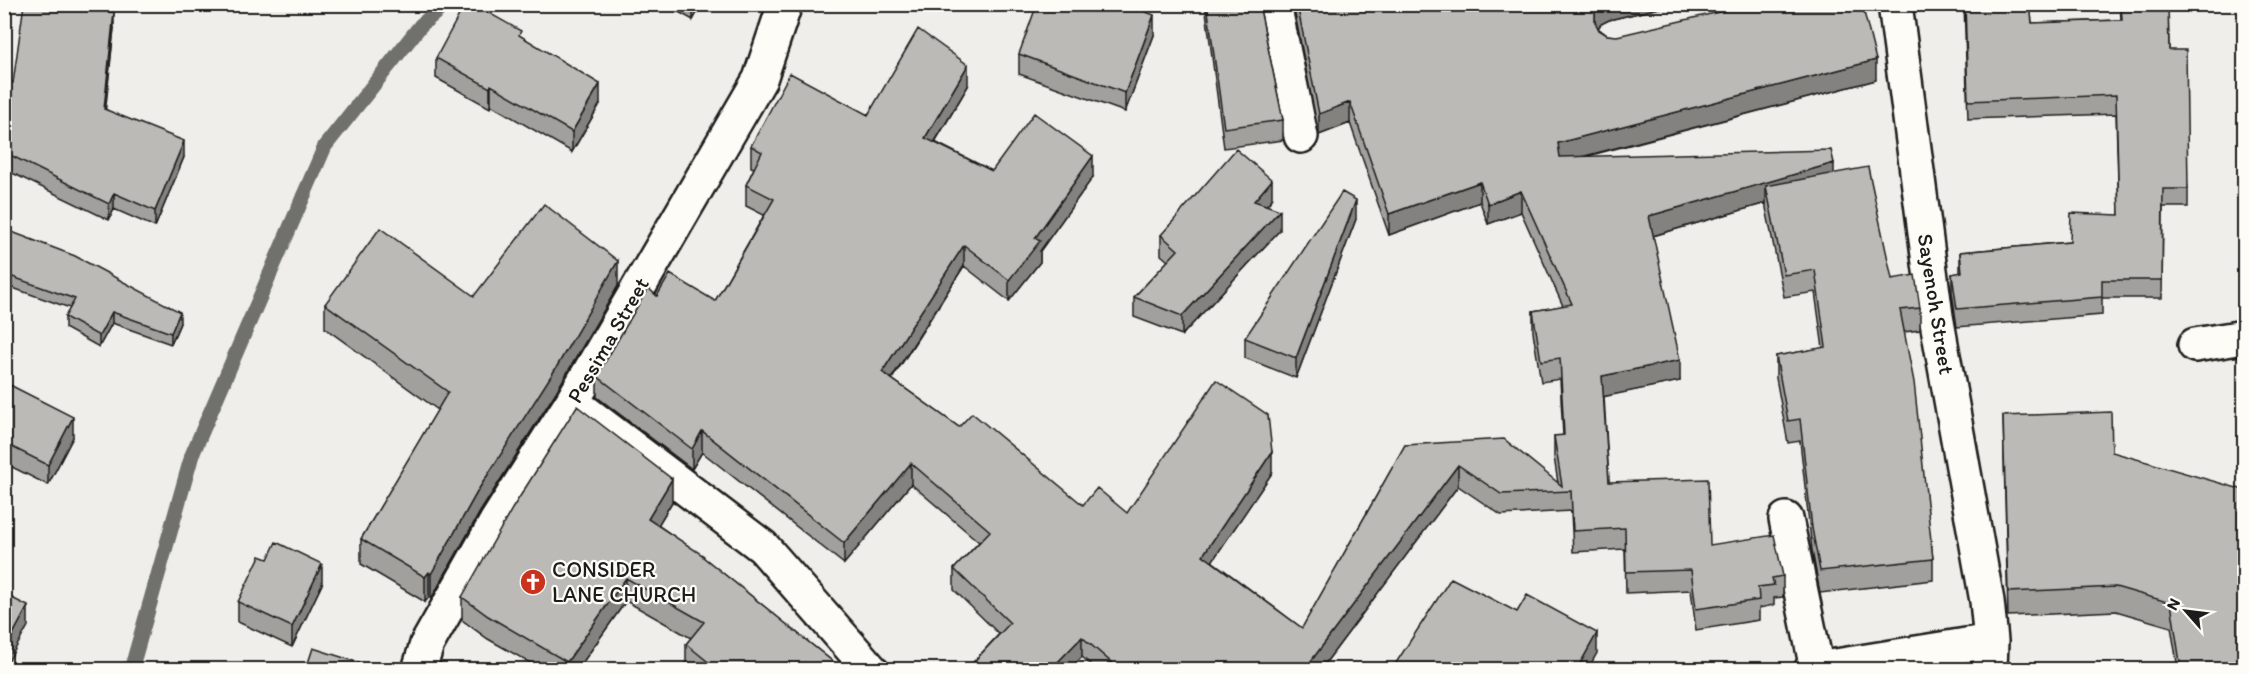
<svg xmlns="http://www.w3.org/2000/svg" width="2249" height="674" viewBox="0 0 2249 674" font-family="Itim,sans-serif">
<rect width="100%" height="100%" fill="#f0eeea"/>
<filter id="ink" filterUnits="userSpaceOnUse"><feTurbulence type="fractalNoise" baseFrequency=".0167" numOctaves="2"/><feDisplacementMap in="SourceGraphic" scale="12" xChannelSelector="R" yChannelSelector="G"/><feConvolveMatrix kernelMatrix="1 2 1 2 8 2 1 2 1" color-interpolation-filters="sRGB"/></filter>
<g filter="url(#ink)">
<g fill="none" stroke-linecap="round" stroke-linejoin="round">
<!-- stream -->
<path stroke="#706f6d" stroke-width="15" d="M131,670l61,-215 133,-309 96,-121 25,-21"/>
<!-- street casing -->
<g stroke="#1c1c1c" stroke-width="38">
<path id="street" d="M1274,4l27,132
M1895,4l41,312 51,285 4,40 -1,29
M2195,345l49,-8
M572,402l191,145 108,123
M1786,519l31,150
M419,670l8,-26 69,-122 76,-120 188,-323 25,-75
M1811,670l180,-29"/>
</g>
<!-- street -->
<use href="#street" stroke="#fdfcf7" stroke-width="33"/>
</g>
<!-- wall -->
<path fill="#a1a09d" stroke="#1c1c1c" stroke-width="1.5" d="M664,4h38l-9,16z
M1205,4h54l24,116v20l-59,8z
M1293,4h383l-67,16 -8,4 -3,4 9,7 269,45 -292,77 250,17 58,105 28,29v22l-16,2 29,227v21l-113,13 -8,-43 -12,-109 -12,2 -12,-65v-22l47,-8 -8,-56 -31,5 -18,-89v-5l-113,33 27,145 -76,15 5,86 101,63 73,31v21l-9,1v7l-15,3v12l-63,10 -5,-40 -65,3 -1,-44 -52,3 -2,-41 -70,4 -43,-29 -137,183h-225l-14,-12 -12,12h-103l32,-35 -45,-44v-21l25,-27 -68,-58 -67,80 -142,-112 -10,17 -95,-72v-21l60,-80 58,5 49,-86 -18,-9v-21l8,-17 -3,-1v-21l217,-60 -33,56 57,29 101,6 -53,74v11l-31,39 -45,-35 -72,113 67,48 124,78 44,8 145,-40 -60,88 90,67 103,-183 153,38 -4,-26v-21h9l-3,-57 -19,3 -8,-50v-21l30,-5 -42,-94 -33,12 -8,-22 -91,33 -39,-112 -31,12z
M1964,4h66l2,19 89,-3 -1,-16h48l1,46 19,139v18h-25l-1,91h-60v17l-145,12 -5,-35v-18l8,-1v-21l110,-10 49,-27 -3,-101 -148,5z
M102,11l12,17 -9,81 79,48 -29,70 -41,-18 -5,11 -105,-51v-90l9,4z
M1154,35l-29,77 -106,-38v-20z
M521,37l79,67 -28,48 -81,-47 -1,3 -54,-30v-20z
M1272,199l-5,6 13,25 -98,105 -48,-18v-20l34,-36 -7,-6v-20z
M1356,219l-60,159 -51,-20v-20z
M4,229l176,94 -9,21 -59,-21 -13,24 -34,-19v-11l5,-9 -66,-23z
M618,286l-62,106 -76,120 -49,87 -2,-2 -4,5 -64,-38v-25l77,-129 -113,-82v-24l149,-8z
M4,395l69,42 -25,48 -44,-22z
M2003,416l241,253h-66l-7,-42 -55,-16 -108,5z
M672,502l-14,23 46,33 138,111h-154l-2,-1v-24l5,-6 -65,-37 -48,68h-37l-53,-30 -26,-19v-23z
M322,584l-30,63 -54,-25v-20z"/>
<!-- shaded-wall -->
<path fill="#83827f" stroke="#1c1c1c" stroke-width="1.5" d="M693,4h9l-9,16z
M1600,4h76l-67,16 -8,4 -6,8v-21z
M114,12v16l-10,97v-16z
M1154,15v20l-29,77v-19z
M1876,60v20l-318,83v-20z
M968,65v21l-43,72v-20z
M600,84v20l-28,48v-20z
M491,85v20l-1,3v-20z
M1350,102v21l-31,12v-21z
M184,141v16l-29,70v-16z
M1093,156v21l-53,74v11l-31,39v-21l26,-42z
M1834,163v21l-68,2v17l-117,34v-21z
M1272,180v19l-18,21v-19z
M1480,182v20l-91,33v-21z
M1521,191v21l-33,12v-20z
M114,193v16l-5,11v-16z
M1356,200v19l-60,159v-20z
M1280,210v20l-98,105v-19z
M964,245v21l-82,127v-21z
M618,261v25l-62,106 -76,120 -49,87v-25l49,-87z
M112,312v11l-13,24v-11z
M180,312v11l-9,21v-11z
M1680,360v21l-78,16v-21z
M73,417v20l-25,48v-20z
M702,431v21l-10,17v-20z
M1272,452v21l-69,102v-20z
M911,463v21l-67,80v-21z
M1458,465v21l-137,183h-16z
M672,479v23l-24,40v-23z
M322,564v20l-30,63v-20z
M429,572v25l-4,5v-25z
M626,578v23l-48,68h-11v-7z
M28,606v20l-24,43v-18z
M1597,633v20l-9,16h-11z
M1082,637v20l-12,12h-19z"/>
<!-- building -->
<path fill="#bbbab6" stroke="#1c1c1c" stroke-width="1.5" d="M24,4h76l-1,7 15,1 -10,97 80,32 -29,70 -41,-18 -5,11 -105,-52v-73l9,4z
M465,4h8l48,27 -2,4 81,49 -28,48 -81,-47 -1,3 -54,-30z
M1037,4h88l29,11 -29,78 -106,-39z
M1207,4h52l24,116 -59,8z
M1297,4h303l-5,7v11l4,8 8,5 10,1 136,-32h109l14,56 -318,83 2,14 271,-7 3,13 -185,53 31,144 -78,16 7,106 99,-3 2,66 64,-10 9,41 -11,2 2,7 -16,2 1,13 -63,9 -5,-39 -65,2 -1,-44 -52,3 -2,-40 -70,3 -43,-29 -153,204h-186l-37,-32 -31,32h-84l43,-46 -56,-54 36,-38 -79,-68 -67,80 -142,-112 -10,18 -95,-73 51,-88 9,8 13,-22 45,27 59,-102 -28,-14 16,-33 -11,-6 39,-73 78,42 50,-86 50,36 -43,73 67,33 42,-58 59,43 -58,82 5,3 -31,39 -45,-35 -82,127 77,55 13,-14 111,92 14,-17 30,25 89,-133 52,35 4,37 -69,103 99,73 103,-183 99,-6 58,47 -8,-50 10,-1 -4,-77 -19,3 -8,-50 39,-7 -51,-113 -33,13 -8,-22 -91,32 -39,-112 -31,12z
M1965,4h65l2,19 90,-3 -1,-16h47l1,46h17l2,139h-25l-1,91h-60v17l-145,12 -5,-35 10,-2 -2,-20 110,-10 1,-29 48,2 -3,-120 -148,6z
M1236,149l36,31 -18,21 26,9 -98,106 -48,-19 44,-47 -17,-15z
M1868,167l24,112 23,-4 5,33 -20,2 14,72 19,177 -113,12 -8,-43 -12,-109 -12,2 -12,-65 50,-9 -11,-77 -31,5 -18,-89z
M1342,192l14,8 -60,158 -51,-20z
M544,204l74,57 -62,107 -76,119 -49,87 -2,-2 -4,5 -64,-38 87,-147 -123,-88 55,-76 94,68z
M4,229l71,27 105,56 -9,21 -59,-21 -13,24 -34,-19 10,-18 -71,-25z
M10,385l63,32 -25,48 -44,-22v-48z
M577,406l95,73 -24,40 56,37 -1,1 139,112h-125l-31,-25 18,-22 -78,-44 -59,84 -79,-46 -26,-19 50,-88z
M2111,412l1,40 132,38v179h-63l-10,-66 -55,-16 -108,5 -5,-176z
M276,542l46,22 -30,63 -54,-25 22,-46 8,3z
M1451,578l66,34 10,-17 70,38 -20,36h-185z
M4,594l24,12 -24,45z
M313,648l66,21h-73z
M447,666l9,3h-10z"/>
</g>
<!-- icons -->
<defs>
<g id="church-disc" transform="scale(1.35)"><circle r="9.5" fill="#c8321e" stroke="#fdfcf7"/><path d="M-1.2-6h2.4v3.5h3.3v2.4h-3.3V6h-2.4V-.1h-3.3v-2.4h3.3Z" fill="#fff"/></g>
</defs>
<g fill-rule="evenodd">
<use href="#church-disc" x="533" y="582"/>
</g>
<g text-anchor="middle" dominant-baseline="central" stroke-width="4.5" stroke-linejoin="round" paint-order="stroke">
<!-- street labels -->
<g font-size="22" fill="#1c1c1c" stroke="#fdfcf7">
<text transform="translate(1936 304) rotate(81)">Sayenoh Street</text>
<text transform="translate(608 340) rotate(-60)">Pessima Street</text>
</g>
<!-- poi labels -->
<g font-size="22" fill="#1c1c1c" stroke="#fdfcf7" text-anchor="start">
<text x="552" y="569">CONSIDER<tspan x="552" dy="25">LANE CHURCH</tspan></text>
</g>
</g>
<!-- margin -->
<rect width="2249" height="674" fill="none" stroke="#fdfcf7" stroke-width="24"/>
<rect x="12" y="12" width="2225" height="650" fill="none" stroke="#1c1c1c" stroke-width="2" filter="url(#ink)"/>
<!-- north arrow -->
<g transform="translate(2186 611) rotate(298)" stroke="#fdfcf7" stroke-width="4.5" paint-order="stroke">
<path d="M0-4.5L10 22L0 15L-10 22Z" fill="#1c1c1c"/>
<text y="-9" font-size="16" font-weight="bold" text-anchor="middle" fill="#1c1c1c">N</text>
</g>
</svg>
